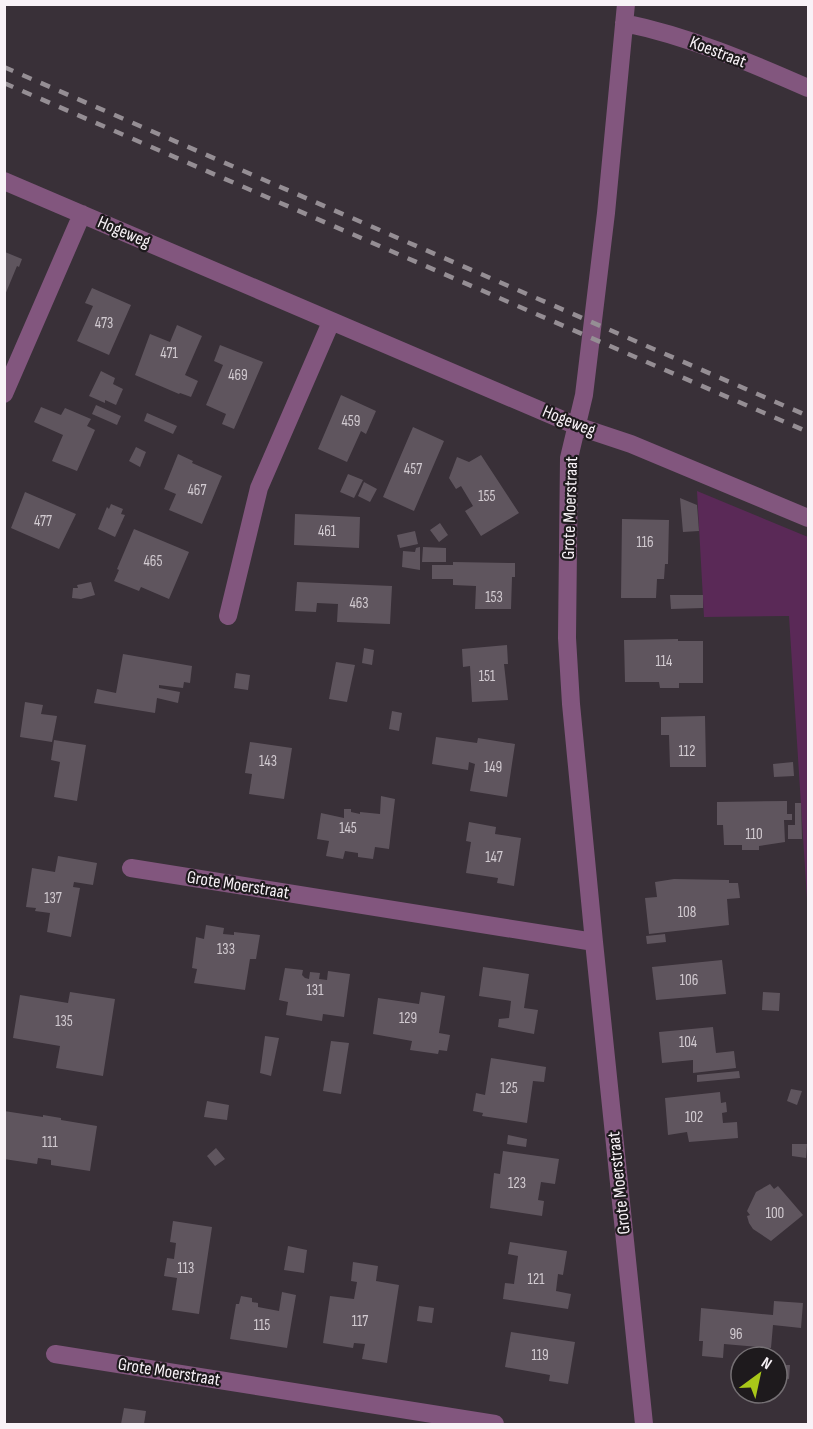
<svg xmlns="http://www.w3.org/2000/svg" width="813" height="1429" viewBox="0 0 813 1429" font-family="'Sofia Sans Condensed',sans-serif">
<rect width="100%" height="100%" fill="#393038"/>
<!-- green -->
<path fill="#5a2957" d="M697,491l111,46v378l-19,-299 -85,1z"/>
<!-- building -->
<path fill="#5f555e" d="M5,252l17,7 -3,8 -2,-1 -12,29z
M92,288l39,17 -22,50 -32,-14 16,-35 -8,-3z
M177,325l25,11 -17,39 13,6 -7,16 -11,-4 -1,1 -44,-19 15,-41 20,8z
M220,345l43,17 -29,67 -12,-5 4,-10 -20,-9 17,-40 -9,-4z
M101,371l14,7 -2,6 10,5 -7,16 -11,-5v3l-16,-7z
M341,395l35,16 -10,23 -5,-3 -14,31 -29,-13z
M96,405l25,11 -4,9 -25,-11z
M41,407l20,8 4,-7 26,11 -4,7 8,4 -18,41 -25,-10 11,-26 -29,-13z
M147,413l30,13 -4,8 -29,-13z
M413,427l31,14 -30,70 -31,-14z
M136,447l10,5 -6,15 -11,-6z
M178,454l15,7 -1,2 30,13 -20,48 -33,-14 7,-16 -12,-5z
M481,455l38,58 -38,23 -16,-25 8,-5 -12,-20 -5,3 -7,-11 8,-21 12,5z
M348,474l15,6 -9,18 -14,-6z
M364,482l13,7 -7,13 -12,-6z
M25,492l51,22 -17,35 -48,-21z
M680,498l17,7 2,26 -16,1z
M111,504l12,5 -2,5 4,1 -10,22 -17,-8 9,-22 2,2z
M295,514l65,3 -1,31 -65,-3z
M622,519l47,1 -1,44h-3l-1,15h-7l-1,19h-35z
M440,523l8,12 -9,7 -9,-12z
M134,529l55,23 -20,47 -28,-12 -2,4 -25,-10 5,-11 -2,-1z
M415,531l3,13 -18,4 -3,-13z
M420,547v23l-18,-3 1,-16 12,1 1,-4z
M423,547l23,1v14h-24z
M453,562l62,1v14h-3l-1,32h-36l1,-23 -23,-1v-6h-21v-14h21z
M91,582l4,13 -14,4 -9,-1 1,-10h5l-1,-3z
M297,582l95,4 -2,38 -53,-2 1,-18 -21,-1 -1,9 -21,-1z
M670,595h33v13l-32,1z
M678,639v2h25v42h-24v5h-19l-1,-6h-34l-1,-42z
M507,645l1,19h-4l4,36 -36,2 -2,-36 -7,1 -1,-18z
M364,648l10,2 -2,15 -10,-2z
M123,654l69,12 -2,17 -6,-1 -1,6 -24,-3v3l21,4 -2,11 -21,-5 -2,15 -61,-10 3,-14 19,4z
M336,662l19,3 -8,37 -18,-3z
M236,673l14,2 -2,15 -14,-2z
M25,702l18,3 -2,9 16,2 -5,26 -32,-5z
M392,711l10,2 -3,18 -10,-2z
M705,716l1,51h-36l-1,-32h-8v-18z
M436,737l41,6 1,-5 37,6 -8,53 -37,-6 5,-27 -6,-2 -1,8 -36,-6z
M54,740l32,5 -9,56 -23,-4 6,-35 -9,-2z
M250,742l42,6 -8,51 -35,-5 3,-20 -7,-1z
M793,762l1,14 -20,1 -1,-13z
M381,796l14,3 -6,50 -14,-2 -2,12 -15,-2v-4l-13,-2 -2,8 -17,-3 3,-15 -12,-2 4,-26 23,5v-9h7v3l9,2v-2l20,2z
M787,801v13h5v6h-8l1,22 -26,4v4h-17v-5h-18l-1,-20h-6v-23z
M795,803h6l1,36h-14v-14h7z
M469,822l27,5 -1,7 26,4 -7,48 -17,-3 1,-5 -32,-5 5,-31 -5,-1z
M58,856l39,7 -4,22 -19,-3 -1,5 7,1 -9,49 -24,-5 3,-19 -15,-2 1,-3 -10,-1 6,-39 23,4z
M674,879l55,1v3h9l2,15 -13,1 2,26 -80,9 -4,-36 12,-1 -2,-15z
M206,925l18,3 -1,6 11,1v-3l26,3 -4,24h-6l-5,31 -51,-7 3,-14 -5,-1 4,-31 8,2z
M665,934l1,8 -19,2 -1,-8z
M722,960l4,34 -70,6 -4,-33z
M483,967l46,7 -5,34 14,2 -4,24 -36,-7 1,-8 10,-1 2,-17 -32,-5z
M285,968l18,2 -1,5 3,3 4,1 1,-7 10,1 -1,6 8,1 1,-9 22,3 -6,43 -21,-3 -1,7 -36,-6 2,-13 -9,-2z
M70,992l45,7 -12,77 -47,-8 4,-22 -47,-8 7,-43 48,8z
M421,992l24,4 -6,37 11,2 -3,16 -8,-1 -1,4 -28,-4 2,-9 -39,-7 5,-36 41,6z
M763,992l17,1 -1,18 -17,-1z
M713,1027l3,26 18,-2 2,17 -43,5v-13l-31,3 -3,-31z
M265,1036l14,2 -8,38 -11,-3z
M331,1041l18,2 -8,51 -18,-3z
M491,1058l55,9 -2,15 -11,-1 -6,42 -45,-7 1,-3 -10,-2 3,-18 9,2z
M739,1071l1,7 -43,4v-7z
M791,1089l11,2 -5,14 -10,-4z
M720,1092l1,11 5,-1 1,10 -5,1 1,10 14,-1 1,16 -49,4 -2,-10 -19,3 -3,-37z
M207,1101l22,4 -2,15 -23,-3z
M4,1111l39,6v-2l18,3v2l36,6 -7,45 -39,-6v-5l-13,-2 -1,6 -33,-5z
M508,1135l19,4 -1,8 -19,-3z
M792,1144h15l-1,14 -14,-2z
M216,1148l9,11 -10,7 -8,-10z
M503,1151l56,8 -4,25 -14,-2 -3,18 6,1 -2,15 -52,-8 4,-35 6,1z
M770,1184l4,5 4,-3 25,29 -32,26 -18,-12 -4,-6 -2,-7 3,-1 -3,-4 9,-19z
M173,1221l39,6 -13,87 -27,-4 5,-32 -13,-2 3,-18 7,1 2,-16 -6,-1z
M510,1242l57,9 -4,24 -5,-1 -2,17 15,3 -3,15 -65,-10 2,-16 9,1 4,-28 -10,-2z
M288,1246l19,4 -3,23 -20,-3z
M353,1262l25,4 -2,15 23,4 -12,78 -25,-4 3,-15 -11,-1 -1,5 -30,-5 7,-47 24,3 3,-17 -6,-1z
M282,1292l14,3 -9,53 -57,-9 6,-35h3l2,-8 11,2v4l6,1v4l21,4z
M774,1301l29,2 -2,25 -28,-3 -2,23 -47,-4 -1,14 -21,-2 1,-15h-4l2,-33 72,7z
M419,1306l15,2 -2,15 -15,-2z
M511,1332l64,10 -7,42 -19,-3 1,-6 -45,-8z
M778,1365h12l-1,14 -12,-2z
M124,1408l22,3 -2,13h-23z"/>
<g fill="none" stroke-linecap="round" stroke-linejoin="round">
<!-- minor -->
<path stroke="#82567e" stroke-width="18" d="M626,4l-20,209 -22,182 -15,63 -2,180 4,66 23,238 50,482
M624,23c64,13 125,39 184,65
M4,181l573,245 54,18 177,74
M4,394l78,-180
M228,616l31,-128 72,-166
M131,868l463,74
M55,1354l440,70"/>
<!-- rail -->
<path stroke="#958e94" stroke-width="4.5" stroke-dasharray="10 10" stroke-linecap="butt" d="M4,67l804,349
M4,83l804,349"/>
</g>
<g text-anchor="middle" dominant-baseline="central" stroke-width="4.5" stroke-linejoin="round" paint-order="stroke">
<!-- number labels -->
<g font-size="15" fill="#d2cbd1">
<text x="104" y="323">473</text>
<text x="169" y="353">471</text>
<text x="238" y="375">469</text>
<text x="351" y="421">459</text>
<text x="413" y="469">457</text>
<text x="197" y="490">467</text>
<text x="487" y="496">155</text>
<text x="43" y="521">477</text>
<text x="327" y="531">461</text>
<text x="645" y="542">116</text>
<text x="153" y="561">465</text>
<text x="494" y="597">153</text>
<text x="359" y="603">463</text>
<text x="664" y="661">114</text>
<text x="487" y="676">151</text>
<text x="687" y="751">112</text>
<text x="268" y="761">143</text>
<text x="493" y="767">149</text>
<text x="348" y="828">145</text>
<text x="754" y="834">110</text>
<text x="494" y="857">147</text>
<text x="53" y="898">137</text>
<text x="687" y="912">108</text>
<text x="226" y="949">133</text>
<text x="689" y="980">106</text>
<text x="315" y="990">131</text>
<text x="408" y="1018">129</text>
<text x="64" y="1021">135</text>
<text x="688" y="1042">104</text>
<text x="509" y="1088">125</text>
<text x="694" y="1117">102</text>
<text x="50" y="1142">111</text>
<text x="517" y="1183">123</text>
<text x="775" y="1213">100</text>
<text x="186" y="1268">113</text>
<text x="536" y="1279">121</text>
<text x="360" y="1321">117</text>
<text x="262" y="1325">115</text>
<text x="736" y="1334">96</text>
<text x="540" y="1355">119</text>
</g>
<!-- street labels -->
<g font-size="18" fill="#f8f2f7" stroke="#1e1a1d">
<text transform="translate(718 52) rotate(21)">Koestraat</text>
<text transform="translate(124 232) rotate(23)">Hogeweg</text>
<text transform="translate(569 421) rotate(22)">Hogeweg</text>
<text transform="translate(570 508) rotate(-88)">Grote Moerstraat</text>
<text transform="translate(238 885) rotate(9)">Grote Moerstraat</text>
<text transform="translate(619 1183) rotate(-96)">Grote Moerstraat</text>
<text transform="translate(169 1372) rotate(9)">Grote Moerstraat</text>
</g>
</g>
<!-- border -->
<rect width="813" height="1429" fill="none" stroke="#f8f2f7" stroke-width="12"/>
<!-- north arrow -->
<g transform="translate(759 1375) rotate(33)"><circle r="28" fill="#1e1a1d" stroke="#757074" stroke-width="1.5"/>
<path d="M0-4.5L10 22L0 15L-10 22Z" fill="#a9c719"/>
<text y="-9" font-size="16" font-weight="bold" text-anchor="middle" fill="#f8f2f7">N</text>
</g>
</svg>
